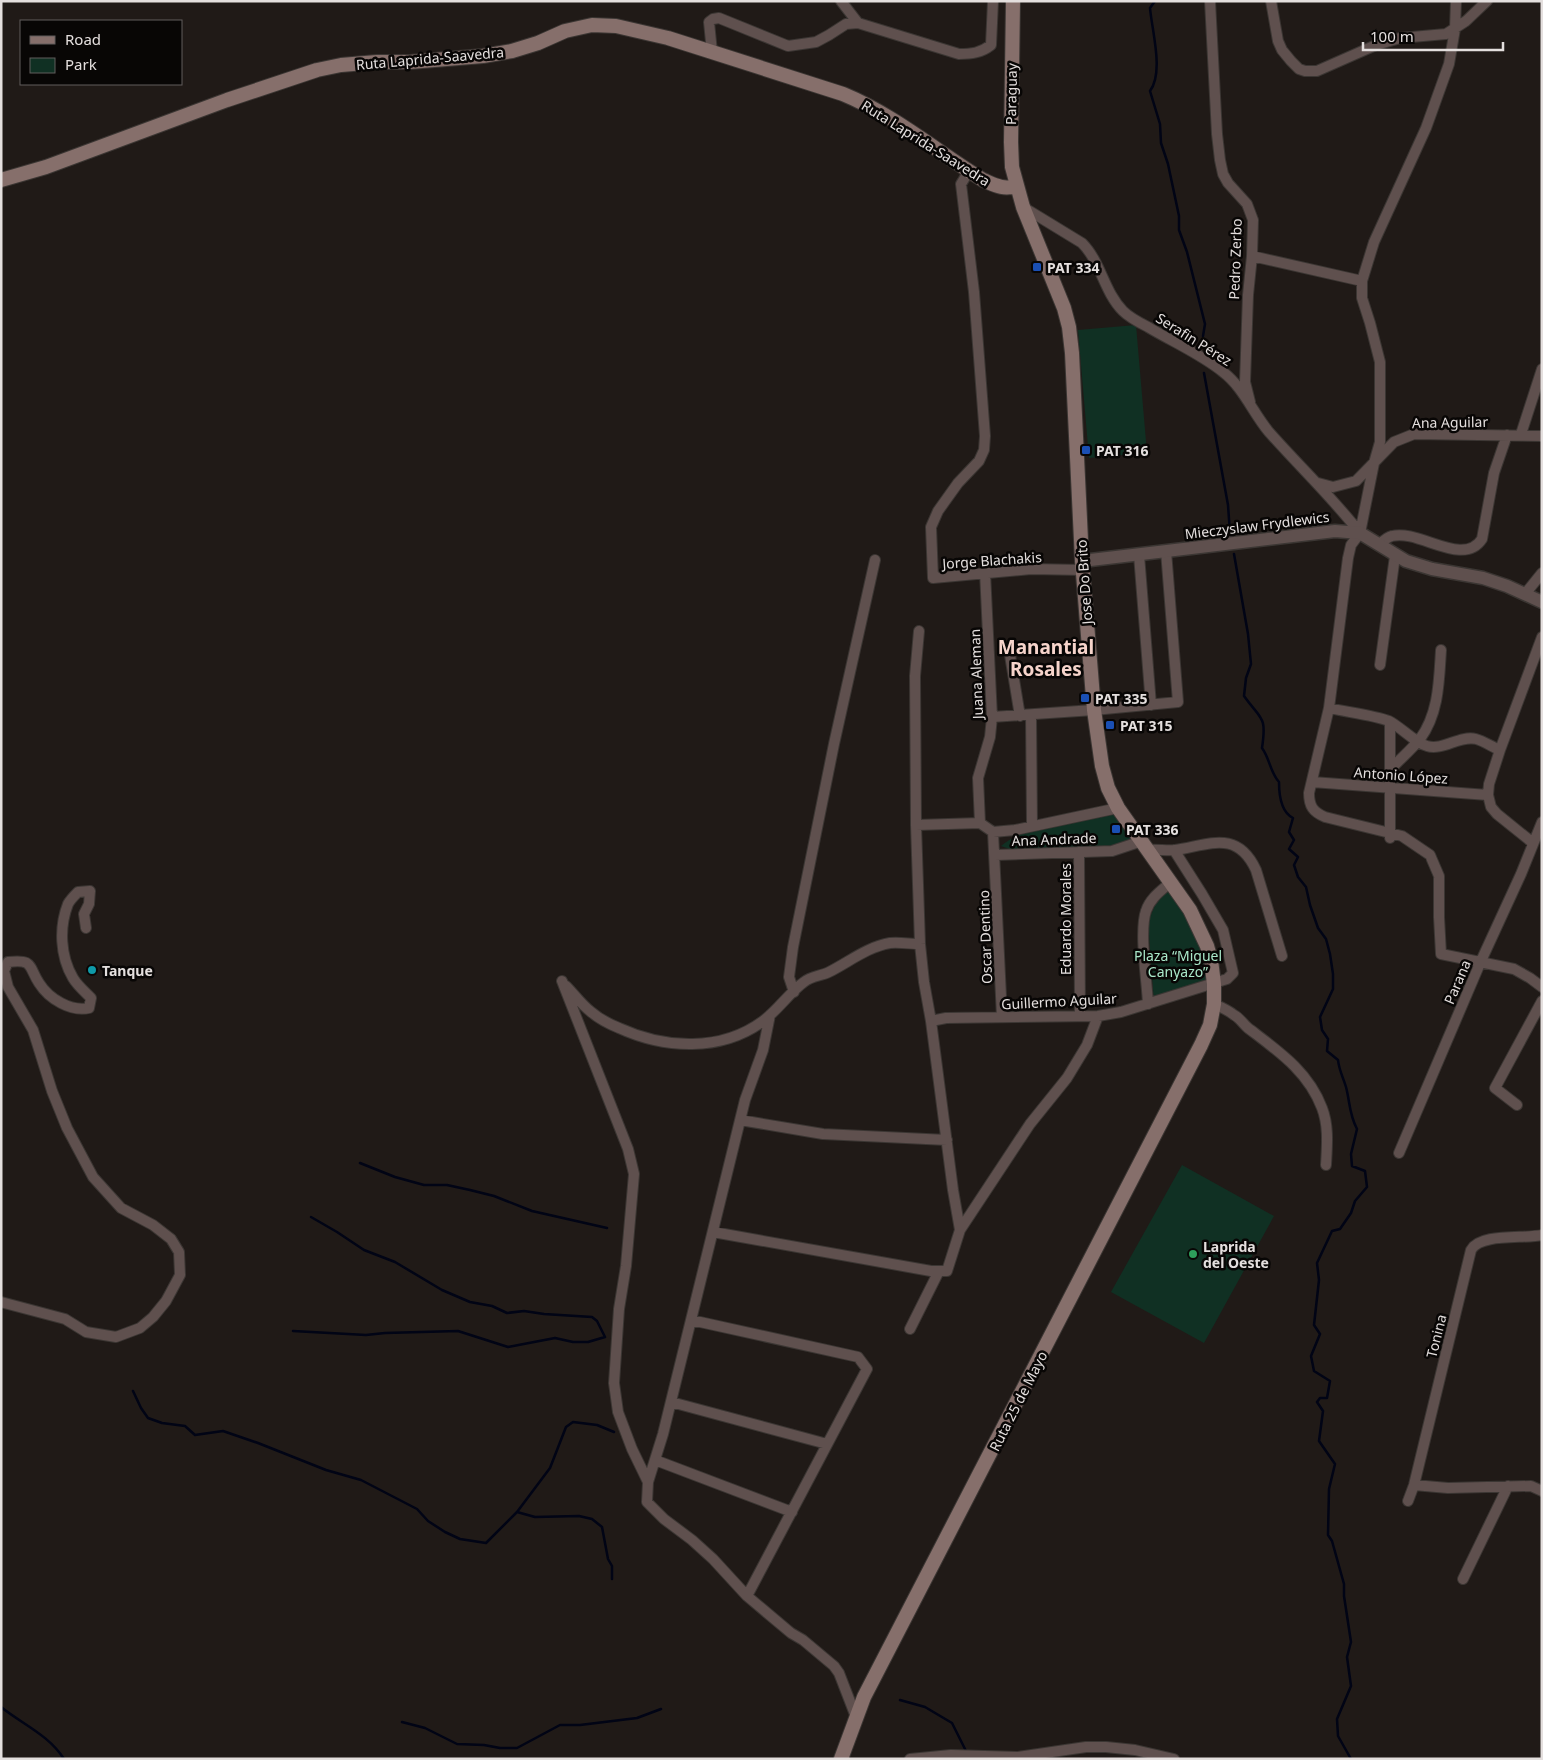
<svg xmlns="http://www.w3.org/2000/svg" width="1543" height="1760" viewBox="0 0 1543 1760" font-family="'Noto Sans',sans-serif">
<rect width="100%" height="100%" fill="#201a17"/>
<!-- park -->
<path fill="#103023" d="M1136,325l11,128 -58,5 -11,-128z
M1113,812l22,26 -24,9 -99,3 -11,-4c27,-22 79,-27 112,-34z
M1168,890l26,38 12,32 3,21 -55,22 -6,-81 7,-17z
M1182,1165l92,51 -70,127 -93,-51z"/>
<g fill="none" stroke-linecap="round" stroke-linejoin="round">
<!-- stream -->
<path stroke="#010415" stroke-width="2.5" d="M1155,1l-5,7c2,23 14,64 0,83l10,33 1,19 7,21 11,52v14l8,22 18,72 -2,12
M1204,373l24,132 2,28
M1234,554l14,80 3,30 -5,14 -2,18c17,24 23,19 18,52 8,11 8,24 17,34 0,13 2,30 14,36l-4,14 5,8 -5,9 9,8 -4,8 4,12 8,10 4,18 8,23 8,11 4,15 3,20v15l-13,28 2,13 6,9 -1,12 11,9c1,10 5,17 8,27 4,15 3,27 11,42l-6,25 1,12 13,5 2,16 -12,14 -4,12 -11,16 -8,2 -15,32 2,17 -5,45 6,9 -9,22 3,15 16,10 -3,17h-7l-3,4 6,9 -4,30 16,23 -6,25 -1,46 4,6 12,43v12l7,46 -4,15 4,29 -14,33 1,17 13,23
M360,1163l35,14 29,8h23l23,5 24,6 38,15 75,17
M293,1331l73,4 19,-2 73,-2 50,16 47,-9 18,4h15l17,-5 -8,-16 -5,-4 -48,-3 -20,-3 -17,2 -15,-7 -22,-4 -28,-12 -47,-28 -31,-12 -27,-18 -26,-15
M133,1391l8,17 7,10 14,5 23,3 10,9 28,-4 35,12 68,27 35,10 56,29 11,12 17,11 15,7 26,4 31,-31 18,5 44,-1 13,3 10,8 6,32 4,7v13
M517,1512l33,-44 16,-41 7,-5 24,3 17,7
M900,1700l25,7 27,16 15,30
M1,1707c21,17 48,28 63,52
M402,1722l23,6 32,16 27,1 16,3h17l43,-23h20l57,-7 24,-9"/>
<!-- minor casing -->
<g stroke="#3b3633" stroke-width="12">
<path id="minor" d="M841,1l17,22
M1210,1l7,133 3,26 3,14 5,9 19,21 6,16 -1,36 -4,39 -3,87 5,20
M1271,1l7,40 4,9 9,11 8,8 6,2h12l59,-26 24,-7 46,-4 20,-13 21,-20
M1456,1l-1,28 -6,35 -23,64 -52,114 -12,39v17l8,25 10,39v80l-6,21 -14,70 -9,12 -3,13 -19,150 -20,85c0,13 4,19 16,24l77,19 28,19 9,21v41l2,37 73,15 16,9 12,9
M712,52l-3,-30 4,-3 6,-1 69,28 28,-4 13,-7 17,-11 12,-1 101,31c12,0 22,-1 32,-9l2,-44
M969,171l-8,13 13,108 11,144 -1,14 -5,11 -21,22 -20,28 -7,16 2,51 98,-9 52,1
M1023,207l59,36c19,19 22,49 41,68 7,7 17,12 25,16 25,15 53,27 75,45 20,15 30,41 46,60 30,34 63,65 91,101
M1252,256l110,25
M1521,434l21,-65
M1318,483l15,4 23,-6 38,-39 20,-8 128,2
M1379,545c4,-4 8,-8 13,-9 27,-7 71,32 90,3l12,-66 13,-38
M1139,555l12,150
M985,572l7,145 -2,20 -12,41 2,45 13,9 9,185
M1525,594l17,-21
M919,631l-4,45 1,149 4,119 4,38 7,39 22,169 7,40
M1010,655l10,61
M1380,665l15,-109
M1329,708c17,4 45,7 60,13 12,6 26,22 38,25 16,5 32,-11 49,-7 8,2 16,8 24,11
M1031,715l1,110
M992,717l102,-7 84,-8 -12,-151
M1390,722v116
M1390,770c9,-10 21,-20 30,-31 19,-26 19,-58 21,-89
M1312,782l176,13
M916,825l64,-2
M993,832l22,-2 103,-22
M1533,843l-36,-29 -6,-7 -3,-12 1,-11 11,-34 42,-113
M1148,850c9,-1 19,1 27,0 34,-5 62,-21 81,20l26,86
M1079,852l1,164
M995,855l117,-4 30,-10
M562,981l66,168 6,25 -8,92 -7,43 -5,74 4,29 14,37 16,33
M566,986c8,8 15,18 24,25 8,7 19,13 29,17 46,21 102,24 144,-7 15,-11 26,-28 41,-39 7,-6 17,-6 25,-10 20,-10 38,-25 61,-29 10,-1 21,1 30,1
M794,992l-5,-15 4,-30 41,-203 41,-184
M1148,1004c-1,-23 -9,-73 -2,-93 4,-13 16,-21 25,-29
M1214,1004c7,3 14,6 20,11 6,3 9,9 14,13 30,23 60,43 74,80 7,18 5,38 4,57
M770,1015l-7,35 -18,50 -82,334 -15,48 -1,20 17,17 28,21 21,19 34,37 44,37 12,7 31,26 5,7 17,44
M931,1021l15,-3 152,-2 23,-4 106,-33 6,-6 -10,-43 -21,-36 -28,-44
M1517,1105l-22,-17 47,-87
M740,1120l83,14 124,6
M1399,1153l82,-192 40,-87 21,-52
M713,1232l218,39h16l13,-41 70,-106 37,-46 20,-33 11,-29
M1,1302l64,17 21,13 30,5 24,-9 13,-11 13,-16 14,-26 -1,-23 -8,-13 -18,-14 -32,-17 -28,-31 -26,-49 -15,-37 -19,-61 -25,-43 -4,-16 4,-9c26,-3 20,4 31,21 10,16 32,29 50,25l2,-10c-6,-6 -14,-13 -18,-20 -13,-22 -14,-51 -5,-74 2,-4 6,-8 10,-12l12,-1 -1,13 -5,10 2,14
M691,1320l167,37 9,12 -120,227
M910,1329l29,-58
M671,1402l156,42
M655,1460l137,52
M1414,1485l34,3 83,-2 11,5
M1408,1501l6,-16 57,-235c9,-17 52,-11 71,-15
M1463,1579l45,-93
M910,1759l41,-4 67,2 68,-10h20l29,3 39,9"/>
</g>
<!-- tertiary casing -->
<g stroke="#3b3633" stroke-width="15">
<path id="tertiary" d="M1082,561l253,-30 25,2 46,28 26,8 51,9 24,8 35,16"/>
</g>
<!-- secondary casing -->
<g stroke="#3b3633" stroke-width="16">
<path id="secondary" d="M1,180l45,-13 181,-67 90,-30 24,-5 36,-3h33l73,-6 29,-5 26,-8 27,-12 27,-6 24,1 52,12 175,56c51,21 93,57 140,86 12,5 20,10 33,6
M841,1759l23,-62 337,-652 9,-20 4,-21v-20l-3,-24 -4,-14 -17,-36 -72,-102 -10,-20 -6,-22 -8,-56 -12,-149 -10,-208 -3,-26 -5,-19 -41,-101 -11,-40 -1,-25 2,-141"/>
</g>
<!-- minor -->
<use href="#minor" stroke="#5f504e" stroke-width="10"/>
<!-- tertiary -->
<use href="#tertiary" stroke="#5f504e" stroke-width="12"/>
<!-- secondary -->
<use href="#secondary" stroke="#866f6b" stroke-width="14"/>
</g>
<!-- markers -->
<g fill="#1a4fb4" stroke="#080605" stroke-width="2">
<rect x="1032" y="262" width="10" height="10" rx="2.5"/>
<rect x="1081" y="445" width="10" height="10" rx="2.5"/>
<rect x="1080" y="693" width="10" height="10" rx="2.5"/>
<rect x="1105" y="720" width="10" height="10" rx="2.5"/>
<rect x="1111" y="824" width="10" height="10" rx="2.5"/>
</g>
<circle fill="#0f9aa8" stroke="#080605" stroke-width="2" cx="92" cy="970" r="5"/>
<circle fill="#2e9e5b" stroke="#080605" stroke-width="2" cx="1193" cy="1254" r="5"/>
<g text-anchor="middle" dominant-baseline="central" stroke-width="5" stroke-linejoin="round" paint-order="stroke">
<!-- street labels -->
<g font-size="14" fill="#e4dfde" stroke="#080605">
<text transform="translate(430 58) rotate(-5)">Ruta Laprida-Saavedra</text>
<text transform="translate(1011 94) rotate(-89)">Paraguay</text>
<text transform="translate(926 143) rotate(32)">Ruta Laprida-Saavedra</text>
<text transform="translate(1235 259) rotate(-88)">Pedro Zerbo</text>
<text transform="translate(1194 339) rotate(32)">Serafin Pérez</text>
<text transform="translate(1450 422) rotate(-1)">Ana Aguilar</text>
<text transform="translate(1257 525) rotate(-7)">Mieczyslaw Frydlewics</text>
<text transform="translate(992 560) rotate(-4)">Jorge Blachakis</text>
<text transform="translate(1084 582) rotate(-94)">Jose Do Brito</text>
<text transform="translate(976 674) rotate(-92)">Juana Aleman</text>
<text transform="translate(1401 775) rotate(4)">Antonio López</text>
<text transform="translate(1054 839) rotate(-2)">Ana Andrade</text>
<text transform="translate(1065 919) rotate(-90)">Eduardo Morales</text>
<text transform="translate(985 937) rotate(-92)">Oscar Dentino</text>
<text transform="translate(1457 982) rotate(-67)">Parana</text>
<text transform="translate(1059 1001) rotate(-3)">Guillermo Aguilar</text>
<text transform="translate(1436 1336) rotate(-76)">Tonina</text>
<text transform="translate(1018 1401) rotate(-63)">Ruta 25 de Mayo</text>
</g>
<!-- poi labels -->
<g font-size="14" font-weight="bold" fill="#e4dfde" stroke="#080605" text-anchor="start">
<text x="1047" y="267">PAT 334</text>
<text x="1096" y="450">PAT 316</text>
<text x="1095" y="698">PAT 335</text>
<text x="1120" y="725">PAT 315</text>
<text x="1126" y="829">PAT 336</text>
<text x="102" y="970">Tanque</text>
<text x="1203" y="1246">Laprida<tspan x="1203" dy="16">del Oeste</tspan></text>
</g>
<!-- park labels -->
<g font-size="14" fill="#a9e7c9" stroke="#080605">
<text x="1178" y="955">Plaza “Miguel<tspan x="1178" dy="16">Canyazo”</tspan></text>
</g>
<!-- district labels -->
<g font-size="19" font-weight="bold" fill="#f6d4cb" stroke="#080605">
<text x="1046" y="647">Manantial<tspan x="1046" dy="22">Rosales</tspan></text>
</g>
</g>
<!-- border -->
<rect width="1543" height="1760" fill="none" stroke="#e4dfde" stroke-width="5"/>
<!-- legend -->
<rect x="20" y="20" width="162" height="65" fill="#080605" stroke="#605d5c"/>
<rect x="30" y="36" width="25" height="8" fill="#866f6b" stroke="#605d5c"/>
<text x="65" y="45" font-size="15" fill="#e4dfde">Road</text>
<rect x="30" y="58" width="25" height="15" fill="#103023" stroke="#605d5c"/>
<text x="65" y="70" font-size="15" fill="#e4dfde">Park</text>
<!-- scale -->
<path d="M1363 42v8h140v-8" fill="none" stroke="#e4dfde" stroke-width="2.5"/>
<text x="1370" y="42" font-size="15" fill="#e4dfde" stroke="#080605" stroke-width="4" paint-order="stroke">100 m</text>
</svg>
